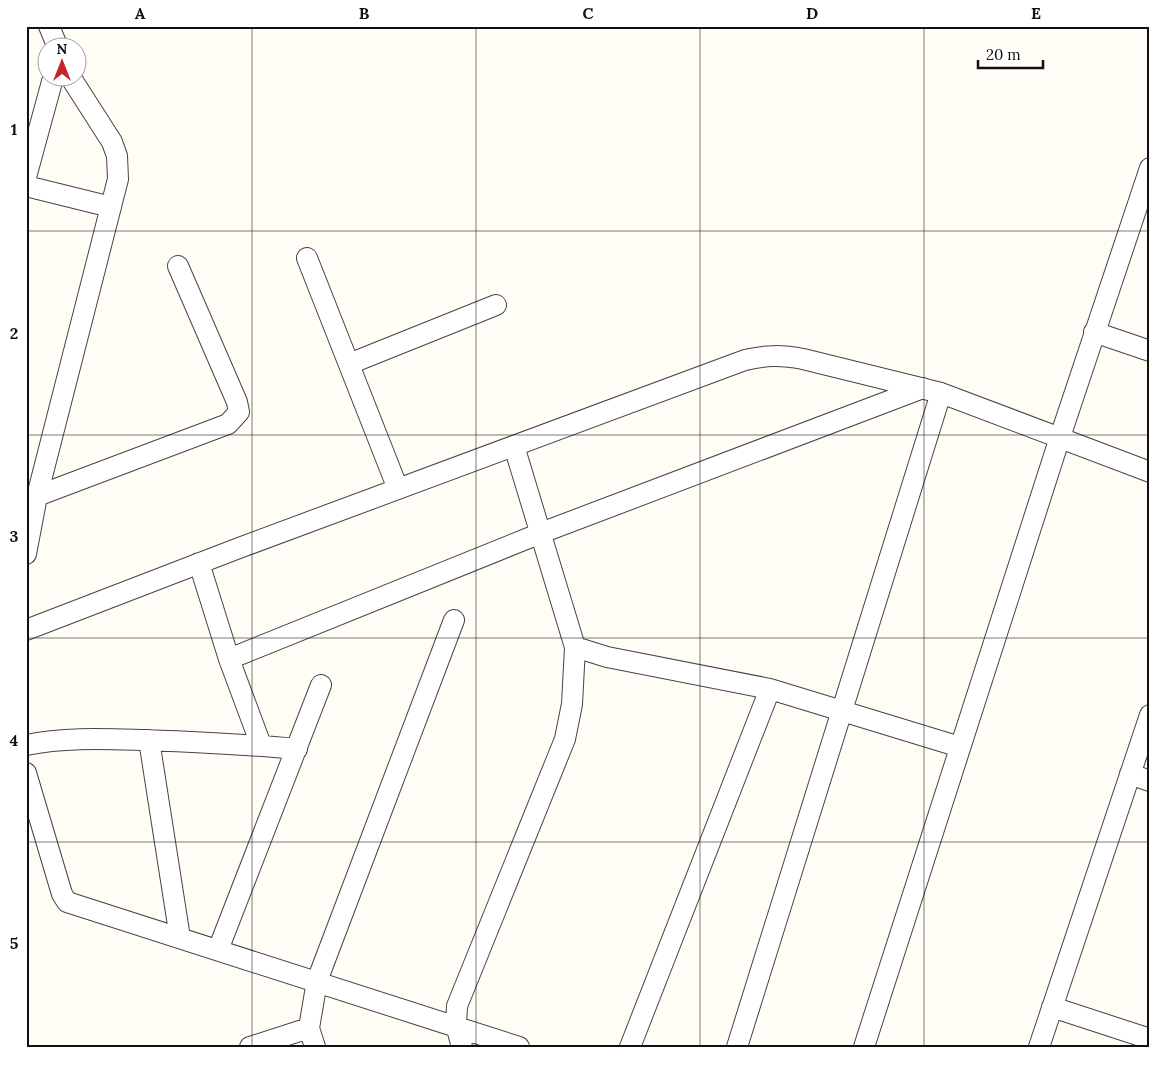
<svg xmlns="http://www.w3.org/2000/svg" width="1176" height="1073" viewBox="0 0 1176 1073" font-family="Lora,serif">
<rect width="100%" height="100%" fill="#fffdf5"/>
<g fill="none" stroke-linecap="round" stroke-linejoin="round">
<!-- street casing -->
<g stroke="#444" stroke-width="22">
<path id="street" d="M49,26l9,22
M26,177l27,-99
M26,186l85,21
M307,258l91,231
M1094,332l56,19
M349,364l147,-59
M37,496l191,-72 11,-12 -2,-10 -59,-136
M26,554l11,-58 81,-317 -1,-23 -5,-14 -41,-64
M199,563l30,96 32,86
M26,630l213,-82 506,-188c21,-5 37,-5 58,-1l138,34 209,79
M575,647l32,10 163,32 190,58
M229,659l312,-126 382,-145
M149,740l31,198
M26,745c39,-8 80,-6 119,-5 51,2 101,4 152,9
M26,773l36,121 5,8 452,145
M1130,774l20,7
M218,950l103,-265
M1052,1007l98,32
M250,1047l59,-19
M315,1047l-6,-19 8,-47 137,-361
M462,1047l-6,-22 1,-19 108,-267 7,-35 3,-57 -61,-201
M630,1047l140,-358
M737,1047l204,-654
M864,1047l196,-610 90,-269
M1039,1047l111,-332"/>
</g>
<!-- street -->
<use href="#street" stroke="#fff" stroke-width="20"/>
</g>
<!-- grid -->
<path fill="none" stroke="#111" stroke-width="1" stroke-opacity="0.55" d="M252,26v1021M476,26v1021M700,26v1021M924,26v1021M26,231h1124M26,435h1124M26,638h1124M26,842h1124"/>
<!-- border -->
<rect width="1176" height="1073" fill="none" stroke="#ffffff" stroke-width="55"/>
<!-- north arrow -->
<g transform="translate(62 62)"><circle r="24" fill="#ffffff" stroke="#a0a0a0"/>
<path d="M0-4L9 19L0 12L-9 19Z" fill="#c4262e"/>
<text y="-8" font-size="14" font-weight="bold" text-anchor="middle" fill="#111111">N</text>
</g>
<!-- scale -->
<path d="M978 60v8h65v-8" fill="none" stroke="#111111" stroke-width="2.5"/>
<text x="986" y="60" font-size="15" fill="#111111" stroke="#ffffff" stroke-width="4" paint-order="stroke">20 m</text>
<rect x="28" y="28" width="1120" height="1018" fill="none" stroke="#111" stroke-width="2"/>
<g font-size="16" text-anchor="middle" font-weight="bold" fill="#111">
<text x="140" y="19">A</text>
<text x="364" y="19">B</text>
<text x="588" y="19">C</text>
<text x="812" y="19">D</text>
<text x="1036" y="19">E</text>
<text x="14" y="135">1</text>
<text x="14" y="339">2</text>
<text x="14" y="542">3</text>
<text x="14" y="746">4</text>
<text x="14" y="949">5</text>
</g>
</svg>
